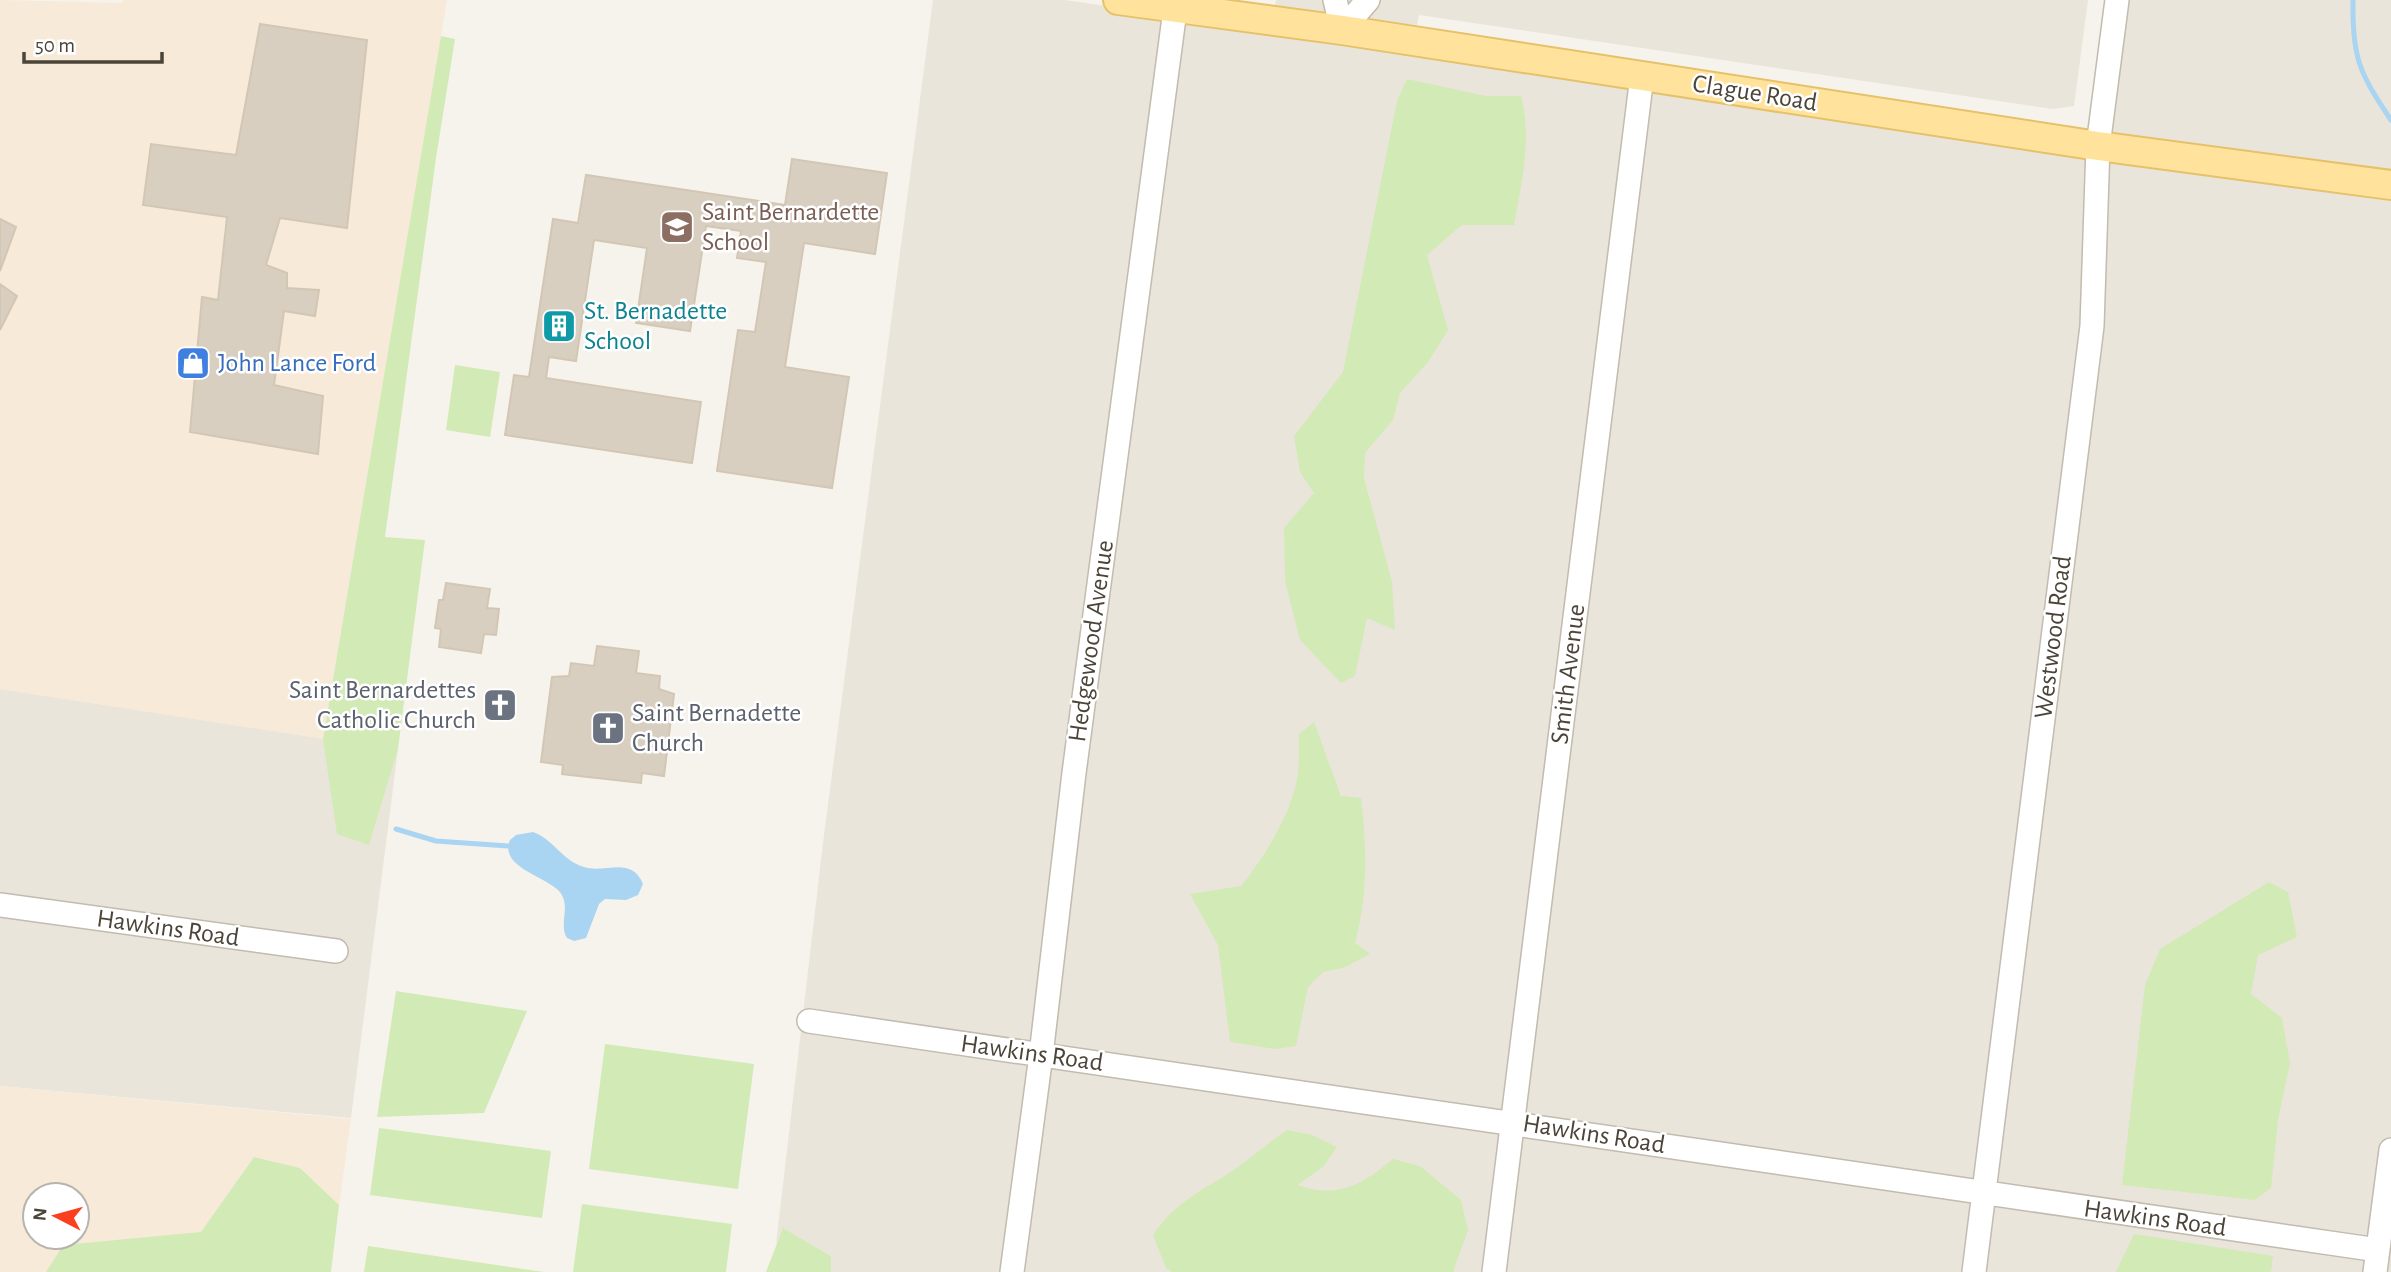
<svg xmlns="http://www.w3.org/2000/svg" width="2391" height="1272" viewBox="0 0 2391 1272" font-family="'Alegreya Sans',sans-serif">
<rect width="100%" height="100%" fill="#f6f3ec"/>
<!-- residential -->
<path fill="#eae5da" d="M933,0h132l1326,195v1077h-1560v-16l-47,-27 -8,15 47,-401z
M1276,0h812l-14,106 -21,3 -634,-94 -2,10 -143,-16z
M2117,0h274v185l-293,-39z
M0,689l398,60 -47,369 -351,-32z"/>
<!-- commercial -->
<path fill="#f7ead8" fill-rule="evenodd" d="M0,0l122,3 1,-3h324l-124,739 -323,-50z
M0,1086l351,33 -12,86 -39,-37 -46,-11 -53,76 -138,12 -17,27h-46zM35,1195h42v42h-42z"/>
<!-- green -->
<path fill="#d2eab5" d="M441,36l14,3 -19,119 -51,379 40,3 -27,209 -29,96 -32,-11 -14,-95z
M1407,79l79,17h35c11,42 1,86 -7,129h-52l-35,30 21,75 -20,32 -28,31 -7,27 -28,33 -1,25 28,104 3,48 -28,-12 -12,58 -14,7 -41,-43 -15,-59 -1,-53 30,-35 -14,-21 -6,-36 49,-64 54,-271z
M455,365l45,7 -10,65 -44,-7z
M1314,722l27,74 20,2c6,50 7,96 -6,145l15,11 -27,14 -20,4 -15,15 -12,59 -21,3 -45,-7 -12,-97 -28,-51 51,-8c24,-30 46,-65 55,-102 4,-16 2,-35 3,-50z
M2269,882l19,10 9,45 -39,18 -7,39 31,24 8,45 -12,57 -7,68 -16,12 -133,-15 23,-200 15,-36z
M396,991l131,20 -43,102 -107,4z
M605,1044l149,20 -16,125 -149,-20z
M379,1128l172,23 -9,67 -172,-23z
M1287,1130l25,5 25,12 -14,20 -26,18c42,14 64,0 96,-26l27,7 41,34 7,30 -15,42h-281l-6,-4 -13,-33c18,-27 39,-40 67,-56 23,-14 45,-34 67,-49z
M254,1157l46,11 39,37 -8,67h-285l17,-27 138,-13z
M582,1204l150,20 -6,48h-153z
M783,1228l48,28v16h-65z
M2134,1234l139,22 -2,16h-155z
M368,1246l176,26h-180z"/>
<!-- water -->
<path fill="#a9d4f2" d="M533,832c20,7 30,29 51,35 21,7 47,-12 59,17l-5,11 -12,5 -21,-1 -6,5 -13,34 -12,3 -7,-3c-9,-15 5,-32 -8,-47 -14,-15 -60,-24 -49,-51l6,-5z"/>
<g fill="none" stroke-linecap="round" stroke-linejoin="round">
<!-- stream -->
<path stroke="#a9d4f2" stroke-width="5" d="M2353,0c-1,58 6,72 38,120
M396,829l40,12 72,5"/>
</g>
<!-- building -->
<path fill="#d8cfc1" stroke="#d3c7b4" stroke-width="2" d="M260,24l107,16 -20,188 -67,-10 -14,47 21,8v15l32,2 -4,26 -31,-5 -10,74 49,11 -5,58 -128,-22 12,-135 16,3 9,-83 -84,-12 8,-61 85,11z
M792,159l95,14 -12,81 -71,-11 -19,124 64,10 -17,111 -115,-17 21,-141 17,2 11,-70 -29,-4 4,-27 -35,-5 -16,105 -54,-8 11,-75 -53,-8 -18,121 -27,-4 -3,21 155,24 -9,61 -187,-28 9,-60 15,2 24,-158 25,4 8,-48 199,30z
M0,219l16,8 -16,44z
M0,284l17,12 -17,34z
M446,583l44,6 -3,19 12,1 -3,26 -12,-1 -3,19 -42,-6 2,-18 -6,-1 4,-28h4z
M597,646l42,5 -3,22 24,3 -1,13 15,5 -10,82 -22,-3 -1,10 -79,-9 1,-9 -22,-3 11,-85 17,-1 2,-13 23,3z"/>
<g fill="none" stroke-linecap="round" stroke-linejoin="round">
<!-- minor casing -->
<g stroke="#c2bbae" stroke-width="26">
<path id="minor" d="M1335,0l7,30
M1342,30l26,-30
M0,905l336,46
M809,1021l1569,229
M1012,1272l29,-217 33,-282 101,-763
M1494,1272l148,-1196
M1974,1272l118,-946 6,-180 19,-146
M2375,1272l16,-122"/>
</g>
<!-- major casing -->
<g stroke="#e6c16a" stroke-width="32">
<path id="major" d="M1118,0l224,30 756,116 293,39"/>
</g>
<!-- minor -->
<use href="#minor" stroke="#fff" stroke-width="23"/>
<!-- major -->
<use href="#major" stroke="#ffe39c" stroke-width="28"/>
</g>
<!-- icons -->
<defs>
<g id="school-square" transform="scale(1.75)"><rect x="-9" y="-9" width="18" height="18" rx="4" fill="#8d6e63" stroke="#fff"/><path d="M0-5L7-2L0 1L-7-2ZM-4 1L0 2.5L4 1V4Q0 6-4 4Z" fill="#fff"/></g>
<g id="building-square" transform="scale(1.75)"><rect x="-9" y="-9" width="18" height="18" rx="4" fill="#0f9aa8" stroke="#fff"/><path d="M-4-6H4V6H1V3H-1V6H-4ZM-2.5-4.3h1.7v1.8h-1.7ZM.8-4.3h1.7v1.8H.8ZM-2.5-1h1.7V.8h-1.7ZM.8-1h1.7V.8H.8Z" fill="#fff"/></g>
<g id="shop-square" transform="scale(1.75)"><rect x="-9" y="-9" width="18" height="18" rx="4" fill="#3f7fe0" stroke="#fff"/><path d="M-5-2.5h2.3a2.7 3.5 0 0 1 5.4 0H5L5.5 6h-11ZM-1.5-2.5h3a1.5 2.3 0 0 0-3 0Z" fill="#fff"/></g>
<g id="church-square" transform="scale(1.75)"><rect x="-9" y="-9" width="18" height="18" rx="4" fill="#6b7280" stroke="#fff"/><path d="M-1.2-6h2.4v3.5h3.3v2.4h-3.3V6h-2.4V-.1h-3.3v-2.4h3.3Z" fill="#fff"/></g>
</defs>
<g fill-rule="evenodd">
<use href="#school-square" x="677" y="227"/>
<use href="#building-square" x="559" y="326"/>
<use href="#shop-square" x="193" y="363"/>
<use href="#church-square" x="500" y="705"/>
<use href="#church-square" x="608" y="728"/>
</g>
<g text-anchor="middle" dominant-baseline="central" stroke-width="5" stroke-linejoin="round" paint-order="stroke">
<!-- street labels -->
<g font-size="26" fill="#4b4439" stroke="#fff">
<text transform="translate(1755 93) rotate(9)">Clague Road</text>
<text transform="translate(2053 637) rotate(-83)">Westwood Road</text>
<text transform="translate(1091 641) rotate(-82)">Hedgewood Avenue</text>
<text transform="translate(1568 674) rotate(-83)">Smith Avenue</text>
<text transform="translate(168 928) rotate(8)">Hawkins Road</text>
<text transform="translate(1032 1053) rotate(8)">Hawkins Road</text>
<text transform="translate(1594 1134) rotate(9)">Hawkins Road</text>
<text transform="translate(2155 1218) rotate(8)">Hawkins Road</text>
</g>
<!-- education labels -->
<g font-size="26" fill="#785e54" stroke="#fff" text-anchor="start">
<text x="702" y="212">Saint Bernardette<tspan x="702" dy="30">School</tspan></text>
</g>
<!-- culture labels -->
<g font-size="26" fill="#0d838f" stroke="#fff" text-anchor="start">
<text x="584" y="311">St. Bernadette<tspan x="584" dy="30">School</tspan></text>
</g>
<!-- shop labels -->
<g font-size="26" fill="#366cbe" stroke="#fff" text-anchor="start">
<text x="218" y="363">John Lance Ford</text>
</g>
<!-- worship labels -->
<g font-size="26" fill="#5b616d" stroke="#fff" text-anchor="end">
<text x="476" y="690">Saint Bernardettes<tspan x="476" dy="30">Catholic Church</tspan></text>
<text x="632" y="713" text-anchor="start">Saint Bernadette<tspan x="632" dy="30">Church</tspan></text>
</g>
</g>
<!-- north arrow -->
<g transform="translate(56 1216) rotate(276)"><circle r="33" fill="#ffffff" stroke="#b7b4b0" stroke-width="2"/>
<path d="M0-5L12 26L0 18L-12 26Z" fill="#fc3f1d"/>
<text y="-10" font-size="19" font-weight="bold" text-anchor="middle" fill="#4b4439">N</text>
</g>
<!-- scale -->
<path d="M24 52v10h138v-10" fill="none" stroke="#4b4439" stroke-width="3.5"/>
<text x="35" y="52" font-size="21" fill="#4b4439" stroke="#ffffff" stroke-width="5" paint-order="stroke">50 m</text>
</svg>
